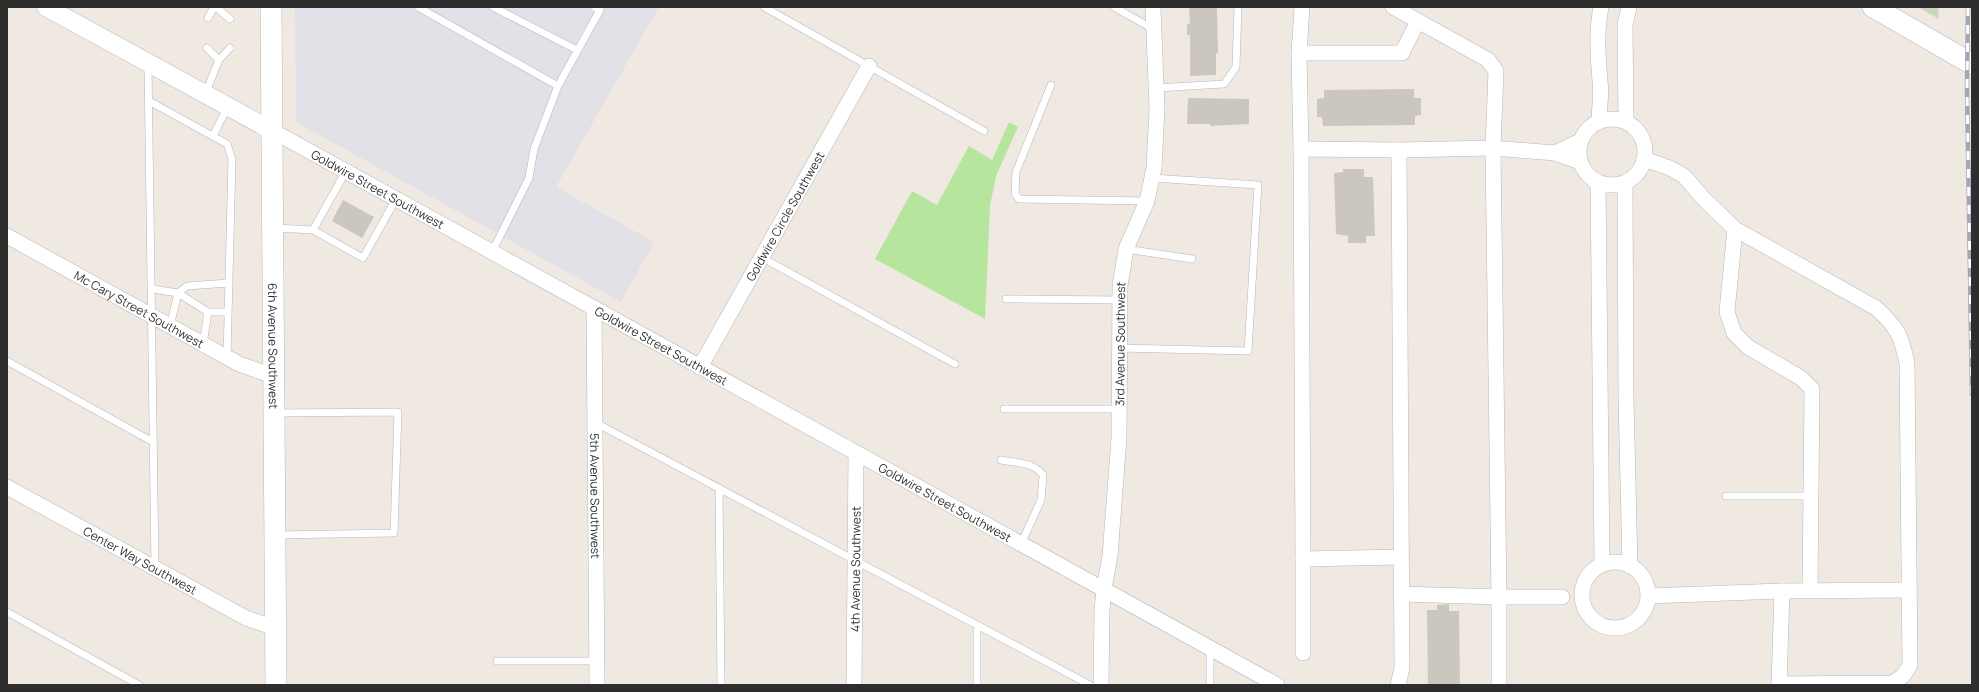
<svg xmlns="http://www.w3.org/2000/svg" width="1979" height="692" viewBox="0 0 1979 692" font-family="Manrope,sans-serif">
<rect width="100%" height="100%" fill="#efe9e1"/>
<!-- industrial -->
<path fill="#e3e1e8" d="M295,7h364l-103,180 98,55 -33,60 -325,-180z"/>
<!-- green -->
<path fill="#b6e59e" d="M1009,122l9,5 -22,49 -6,30 -5,113 -110,-60 37,-68 25,14 32,-59 23,14z"/>
<!-- cemetery -->
<path fill="#c8d9b8" d="M1918,7h20l1,12z"/>
<!-- building -->
<path fill="#cbc7bf" d="M1189,7h28l1,46h-2v22l-26,1v-41h-3v-11h3z
M1414,89v9h7v17l-6,1v9l-92,1 -1,-9h-5v-18l7,-1v-8z
M1188,98l61,1v25l-39,2v-2h-23z
M1343,169h21v8h9l2,59h-9v7h-18v-7l-12,-2 -2,-61 9,-1z
M343,200l31,17 -12,21 -30,-17z
M1449,604v7h10l1,74h-32l-1,-75h10v-5z"/>
<g fill="none" stroke-linecap="round" stroke-linejoin="round">
<!-- service casing -->
<g stroke="#b4b7c1" stroke-width="8">
<path id="service" d="M216,7l14,12
M418,7l140,79 -24,63 -5,29 -37,74
M493,7l84,43
M764,7l220,124
M1114,7l39,22
M208,18l6,-11
M207,48l12,12
M148,65l7,503
M1051,85l-35,87 -1,22 4,5 128,2
M558,86l42,-76 -6,-3
M1156,88l68,-4 12,-17 2,-60
M205,94l14,-34 11,-12
M149,101l78,43 5,15 -5,198
M213,136l15,-30
M346,171l-33,59 50,28 33,-59
M274,228l39,2
M1126,249l66,10
M761,257l194,107
M152,289l26,4 30,19 -5,32
M1006,299l114,1
M208,312h20
M170,326l8,-33 9,-7 42,-3
M1119,348l129,3 10,-166 -106,-7
M7,361l146,81
M1004,409h116
M275,413l123,-1 -4,121 -117,2
M596,423l494,262
M1001,460c16,3 32,2 42,15l-2,25 -20,44
M719,488l2,197
M1726,496h85
M7,612l132,73
M977,625v60
M1210,648v37
M497,661h100"/>
</g>
<!-- minor casing -->
<g stroke="#b4b7c1" stroke-width="16">
<g id="minor">
<path d="M1393,7l95,53 8,11 -3,77 62,5"/>
<path d="M1299,53l3,-46"/>
<circle cx="1612" cy="152" r="33"/>
<path d="M1599,122c0,-13 3,-27 1,-41 -2,-25 -4,-48 1,-74"/>
<path d="M1626,122l-1,-97 4,-18"/>
<path id="s1" d="M271,130l1006,555"/>
<path d="M1301,149l-2,-96h103l16,-32"/>
<path d="M1399,150l94,-2 6,449 -98,-3"/>
<path d="M1644,159l26,9 14,8 19,22 32,31 141,79c21,19 25,27 31,55l3,302 -7,11 -11,7 -113,1 3,-93 -133,5"/>
<path d="M1580,162l-25,-9 25,-12"/>
<path d="M1598,183l4,381"/>
<path d="M1625,183l1,215 4,168"/>
<path d="M1735,229l-8,83 7,21 14,14 53,31 11,11 -2,202"/>
<path id="s2" d="M7,236l232,128 34,12"/>
<path id="s3" d="M594,308l3,377"/>
<path id="s4" d="M700,367l169,-301"/>
<path id="s5" d="M7,487l239,131 29,10"/>
<path d="M1303,559v94"/>
<circle cx="1615" cy="595" r="33"/>
<path d="M1782,591l127,-1"/>
<path id="s6" d="M854,685l2,-232"/>
<path id="s7" d="M1101,685l1,-75 2,-21 6,-33 9,-118 1,-152 6,-37 21,-48 7,-33 3,-59 -4,-102"/>
<path d="M1398,685l4,-17 -3,-518 -98,-1 2,410 97,-2"/>
<path d="M1499,685v-88h63"/>
</g>
</g>
<!-- tertiary casing -->
<g stroke="#b4b7c1" stroke-width="19">
<path id="tertiary" d="M46,7l225,123"/>
</g>
<!-- secondary casing -->
<g stroke="#b4b7c1" stroke-width="22">
<g id="secondary">
<path id="s8" d="M271,7l5,678"/>
<path d="M1873,7l99,57"/>
</g>
</g>
<!-- service -->
<use href="#service" stroke="#fff" stroke-width="7"/>
<!-- minor -->
<use href="#minor" stroke="#fff" stroke-width="15"/>
<!-- tertiary -->
<use href="#tertiary" stroke="#fff" stroke-width="18"/>
<!-- secondary -->
<use href="#secondary" stroke="#fff" stroke-width="21"/>
<!-- rail casing -->
<g stroke="#a3a6b8" stroke-width="4.5">
<path id="rail" d="M1968,7l-1,81 5,306"/>
</g>
<!-- rail -->
<use href="#rail" stroke="#fff" stroke-width="3" stroke-dasharray="9" stroke-linecap="butt"/>
</g>
<g text-anchor="middle" dominant-baseline="central" stroke-width="3" stroke-linejoin="round" paint-order="stroke">
<!-- street labels -->
<g font-size="12" fill="#2e2e2e" stroke="#fff">
<text stroke="none"><textPath href="#s1" startOffset="122">Goldwire Street Southwest</textPath></text>
<text stroke="none"><textPath href="#s4" startOffset="173">Goldwire Circle Southwest</textPath></text>
<text stroke="none"><textPath href="#s2" startOffset="151">Mc Cary Street Southwest</textPath></text>
<text stroke="none"><textPath href="#s7" startOffset="342">3rd Avenue Southwest</textPath></text>
<text stroke="none"><textPath href="#s1" startOffset="446">Goldwire Street Southwest</textPath></text>
<text stroke="none"><textPath href="#s8" startOffset="339">6th Avenue Southwest</textPath></text>
<text stroke="none"><textPath href="#s3" startOffset="188">5th Avenue Southwest</textPath></text>
<text stroke="none"><textPath href="#s1" startOffset="770">Goldwire Street Southwest</textPath></text>
<text stroke="none"><textPath href="#s5" startOffset="152">Center Way Southwest</textPath></text>
<text stroke="none"><textPath href="#s6" startOffset="116">4th Avenue Southwest</textPath></text>
</g>
</g>
<!-- border -->
<rect width="1979" height="692" fill="none" stroke="#2e2e2e" stroke-width="16"/>
</svg>
